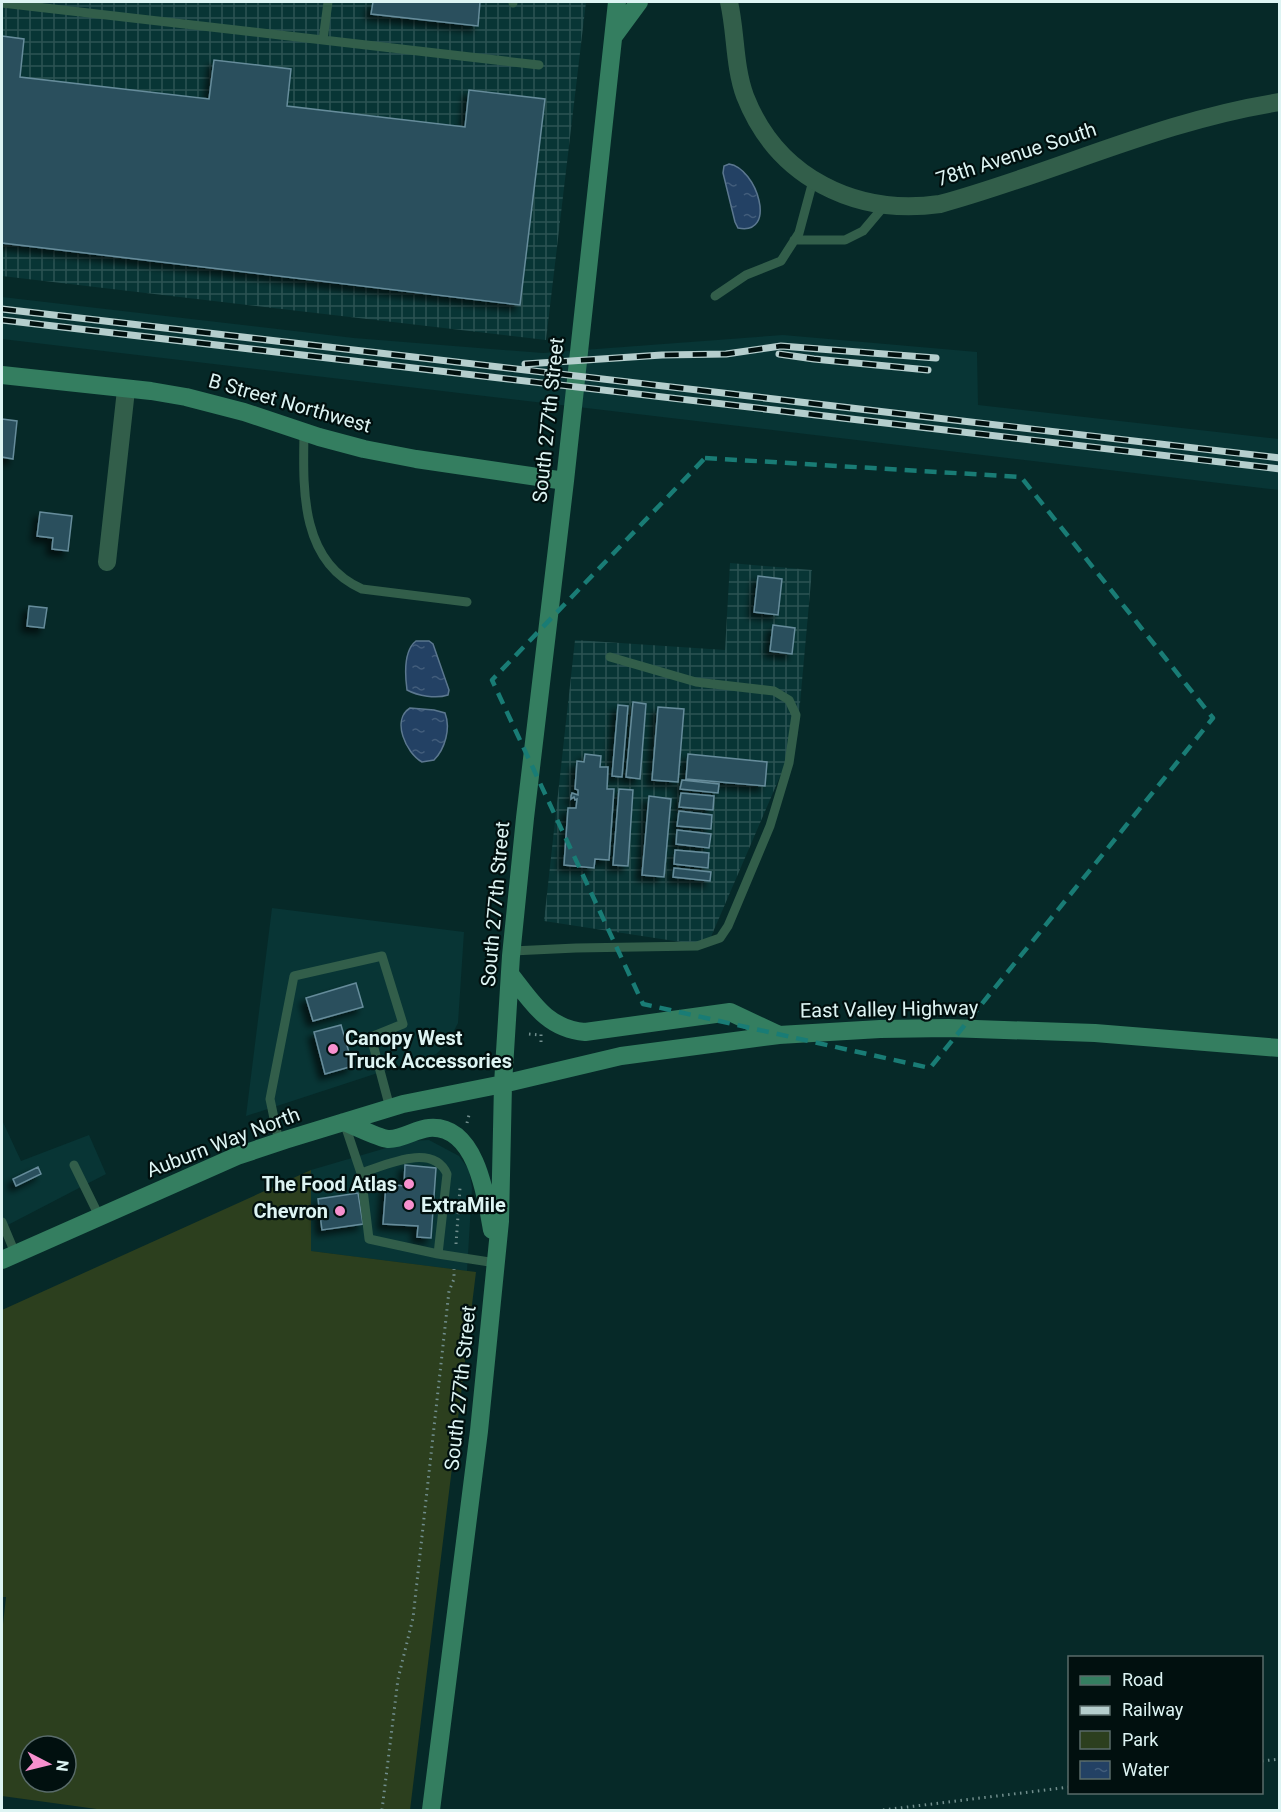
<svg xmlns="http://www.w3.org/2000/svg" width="1281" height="1812" viewBox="0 0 1281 1812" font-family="Roboto,sans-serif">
<defs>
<pattern id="industrial-grid" width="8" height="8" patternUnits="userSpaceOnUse" patternTransform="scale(1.5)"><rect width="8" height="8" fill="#083535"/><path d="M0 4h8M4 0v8" fill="none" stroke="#2c5353"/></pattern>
<pattern id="water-ripples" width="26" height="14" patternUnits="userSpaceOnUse" patternTransform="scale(1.5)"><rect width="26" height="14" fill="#234164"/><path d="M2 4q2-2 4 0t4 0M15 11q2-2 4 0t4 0" fill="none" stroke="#425d7b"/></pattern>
<filter id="shadow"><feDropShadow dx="-5.5" dy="5.5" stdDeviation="3" flood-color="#0009"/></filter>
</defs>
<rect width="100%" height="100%" fill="#062928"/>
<!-- built -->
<path fill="#083535" d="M2,297l352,41 189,15 240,-18 194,17 1,53 301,34v51l-1277,-151z
M272,908l192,24 -6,91 -11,21 -11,10 -190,62z
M2,1120l19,41 68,-26 17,39 -104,54z
M429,1140l30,16 10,14 3,18 -5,83 -157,-20 1,-81 99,-29z"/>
<!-- industrial -->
<path fill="url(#industrial-grid)" d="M2,2h584l-40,338 -544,-64z
M730,563l82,7 -15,167 -90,209 -163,-25 31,-281 150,10z"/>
<!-- green -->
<path fill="#2c3f1e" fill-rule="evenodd" d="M311,1170v81l165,21 -66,538h-306l-102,-14v-163l4,-36h-4v-287zM30,1746h36v36h-36z"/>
<!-- water -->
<path fill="url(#water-ripples)" stroke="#5b778f" stroke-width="1.5" d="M729,164c28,4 49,72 9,64l-3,-6 -12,-49 1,-7z
M416,641h13l4,3 16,46 -1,5c-12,4 -30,1 -41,-5 -2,-15 -4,-39 9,-49z
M410,708l24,2 11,3c6,15 0,36 -11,47l-12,2c-16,-9 -31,-42 -12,-54z"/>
<!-- building -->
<path fill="#2a505d" stroke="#668c9b" stroke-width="1.5" filter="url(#shadow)" d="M373,2h107l-2,24 -107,-12z
M2,36l22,3 -4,38 189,22 5,-39 77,9 -4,37 178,21 4,-37 76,9 -25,206 -518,-62z
M2,419l15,2 -4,38 -11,-2z
M40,512l32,4 -4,35 -16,-2 1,-11 -16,-2z
M758,576l24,3 -4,36 -24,-3z
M29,606l18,2 -3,20 -17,-2z
M773,625l22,3 -3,26 -22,-3z
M633,702l13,2 -6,75 -14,-2z
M618,705l10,1 -6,71 -10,-1z
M658,707l26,2 -6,73 -26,-2z
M585,754l16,2 -1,11h8l-1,22h7l-5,71 -14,-1 -1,9 -30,-3 4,-57h8l1,-9 -2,1 -1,-3 -3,2v-3l1,-3 6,2v-5l-3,-1 2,-28 7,1z
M688,754l79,8 -2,24 -79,-7z
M682,780l37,4 -1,9 -38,-4z
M619,789l14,1 -5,76 -15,-1z
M681,793l33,3 -1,14 -34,-3z
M649,796l22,3 -7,78 -22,-2z
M679,811l33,4 -1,14 -34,-3z
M677,830l34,4 -2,14 -33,-4z
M675,850l34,3 -1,15 -34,-4z
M674,868l37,4 -1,9 -37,-4z
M356,983l7,24 -50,14 -7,-23z
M341,1025l12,41 -28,8 -11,-42z
M405,1165l31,3 -5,70 -14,-1 1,-11 -35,-2 3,-40 18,2z
M38,1167l3,7 -25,12 -3,-7z
M358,1193l5,31 -41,6 -4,-31z"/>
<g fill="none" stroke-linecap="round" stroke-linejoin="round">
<!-- path -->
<path stroke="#718e8d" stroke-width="3" stroke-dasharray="1.5 4.5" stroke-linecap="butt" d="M529,1034l10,1
M541,1042v-9
M467,1123l2,-8
M456,1244l4,-56
M1262,1761l18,-2
M382,1810l16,-131 15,-61 36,-327 5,-12v-10
M883,1810l187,-23"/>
<!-- lane -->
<path stroke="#325e4a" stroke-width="9" d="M328,2l-5,38 216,25
M2,3l321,37
M513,3v-1
M794,240h51l18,-9 22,-26
M715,296l31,-21 35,-14 18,-28 14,-52
M304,432c-1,57 -4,130 58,157l105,13
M512,951l64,-3 121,-2 23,-8 8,-12 42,-100 19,-63 7,-48 -7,-15 -15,-9 -78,-9 -86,-25
M344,1122l17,51 8,66 69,15 58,9
M279,1142l-9,-43 24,-123 88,-20 21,68 -32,13 19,71
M74,1165l25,51
M361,1173c25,-8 72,-31 86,1l-9,80
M2,1222l13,31"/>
<!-- street -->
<path stroke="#325e4a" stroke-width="18" d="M729,2c7,30 5,64 16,94 32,82 111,120 195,108 114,-31 222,-84 340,-102
M107,562l19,-172"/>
<!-- secondary -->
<path stroke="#347e60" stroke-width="18" d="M614,36l25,-34
M2,375l149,16 35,6 58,15 75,25 45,12 52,10 149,22
M510,974c22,28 37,55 75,58l145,-20 49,23
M344,1122c11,4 34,16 44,17 13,1 28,-10 41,-11 47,-4 57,68 63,102
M2,1260l235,-104 48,-16 118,-36 100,-20 118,-28 158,-21 101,-6 68,-1 147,5 185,15
M431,1810l48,-379 21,-210 3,-137 8,-128 14,-138 40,-337 52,-479"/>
<!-- rail casing -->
<g stroke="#b5cecd" stroke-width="7">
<path id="rail" d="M2,309l1278,149
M2,320l1278,149
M779,354l35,5 114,11
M525,364l137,-9 64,-1 55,-8 155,12"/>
</g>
<!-- rail -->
<use href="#rail" stroke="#01100f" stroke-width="4.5" stroke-dasharray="14" stroke-linecap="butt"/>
</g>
<!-- marked area -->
<path fill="none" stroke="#197c75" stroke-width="4.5" stroke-dasharray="12 8" stroke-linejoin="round" d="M705,458l316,19 192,241 -283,350 -287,-64 -151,-324z"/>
<!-- markers -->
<g fill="#f790ce" stroke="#01100f" stroke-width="2">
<circle cx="333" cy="1049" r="6"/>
<circle cx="409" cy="1184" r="6"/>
<circle cx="409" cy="1205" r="6"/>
<circle cx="340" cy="1211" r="6"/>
</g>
<g text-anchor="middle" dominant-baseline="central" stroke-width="4.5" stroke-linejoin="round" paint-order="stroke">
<!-- street labels -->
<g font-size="20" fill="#ddf4f3" stroke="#01100f">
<text transform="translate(1016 154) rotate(-18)">78th Avenue South</text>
<text transform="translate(290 403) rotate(16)">B Street Northwest</text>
<text transform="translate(548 420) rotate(-84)">South 277th Street</text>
<text transform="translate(495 904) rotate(-85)">South 277th Street</text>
<text transform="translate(889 1009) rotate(-1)">East Valley Highway</text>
<text transform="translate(223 1142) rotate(-21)">Auburn Way North</text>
<text transform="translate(460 1388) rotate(-84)">South 277th Street</text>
</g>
<!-- poi labels -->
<g font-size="20" font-weight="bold" fill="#ddf4f3" stroke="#01100f" text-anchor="start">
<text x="345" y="1038">Canopy West<tspan x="345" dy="23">Truck Accessories</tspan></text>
<text x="397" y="1184" text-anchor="end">The Food Atlas</text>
<text x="421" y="1205">ExtraMile</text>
<text x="328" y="1211" text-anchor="end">Chevron</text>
</g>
</g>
<!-- border -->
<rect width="1281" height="1812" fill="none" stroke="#ddf4f3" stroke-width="6"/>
<!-- legend -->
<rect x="1068" y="1656" width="195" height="138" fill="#01100f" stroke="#596b6a" stroke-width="1.5"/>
<rect x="1080" y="1676" width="30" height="9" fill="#347e60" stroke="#596b6a" stroke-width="1.5"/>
<text x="1122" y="1686" font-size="18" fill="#ddf4f3">Road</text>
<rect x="1080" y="1706" width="30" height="9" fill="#b5cecd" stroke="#596b6a" stroke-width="1.5"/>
<text x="1122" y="1716" font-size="18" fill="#ddf4f3">Railway</text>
<rect x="1080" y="1731" width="30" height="18" fill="#2c3f1e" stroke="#596b6a" stroke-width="1.5"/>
<text x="1122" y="1746" font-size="18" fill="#ddf4f3">Park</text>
<rect x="1080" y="1761" width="30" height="18" fill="url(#water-ripples)" stroke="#596b6a" stroke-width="1.5"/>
<text x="1122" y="1776" font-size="18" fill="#ddf4f3">Water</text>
<!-- north arrow -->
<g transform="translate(48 1764) rotate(97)"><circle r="28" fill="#01100f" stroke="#596b6a" stroke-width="1.5"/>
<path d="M0-4.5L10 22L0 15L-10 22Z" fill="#f790ce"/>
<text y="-9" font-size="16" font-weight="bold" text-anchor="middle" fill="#ddf4f3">N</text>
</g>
</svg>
